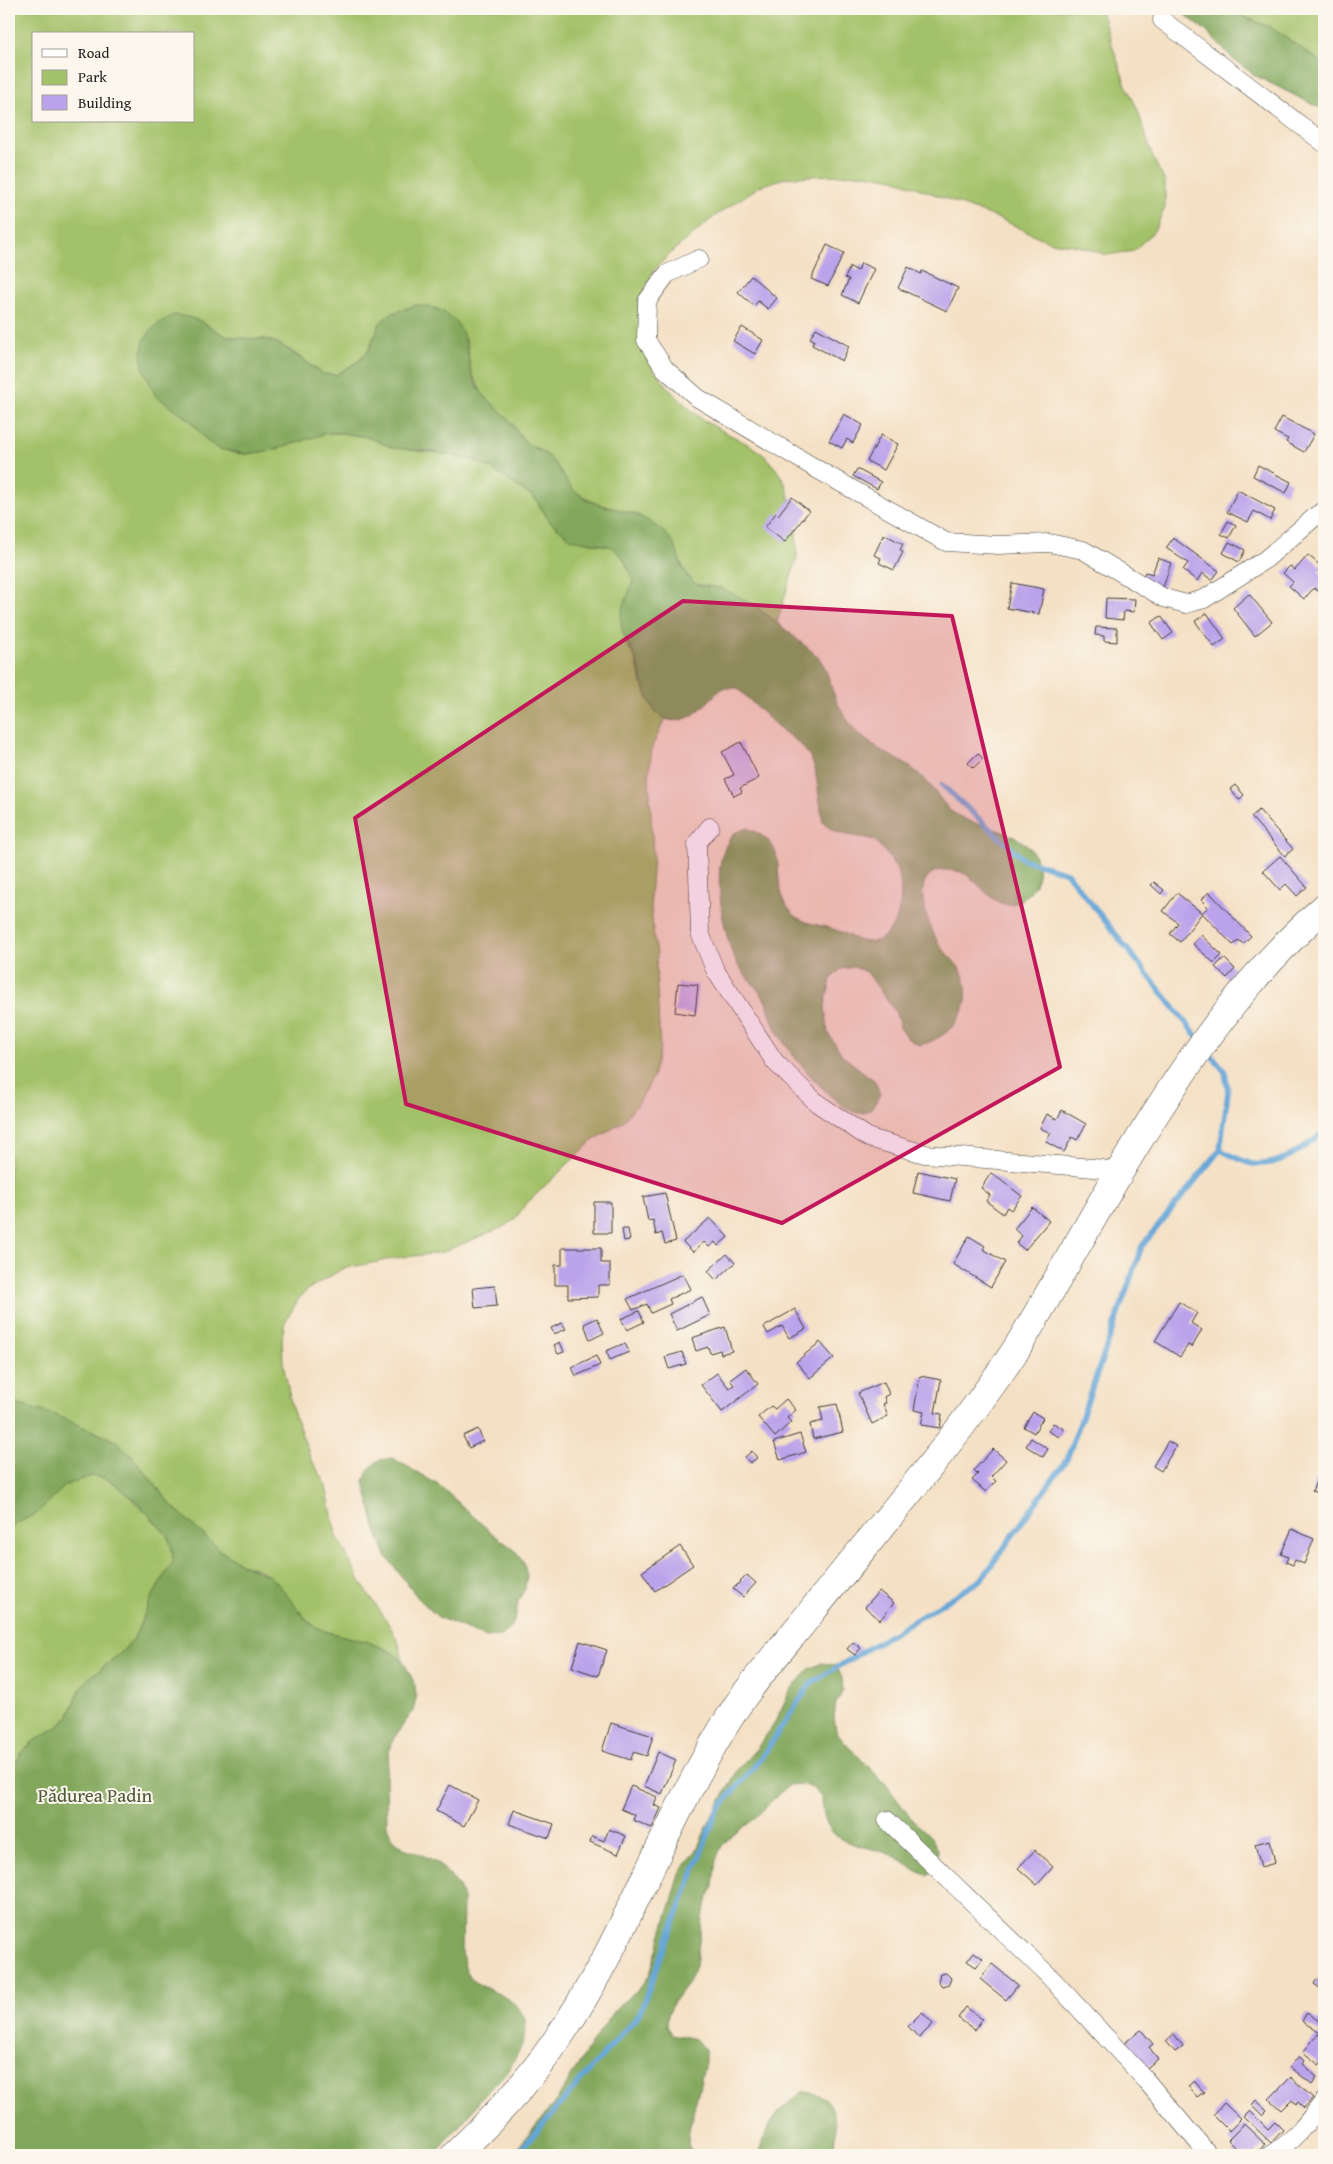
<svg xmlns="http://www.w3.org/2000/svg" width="1333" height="2164" viewBox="0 0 1333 2164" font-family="'Gentium Book Plus',serif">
<rect width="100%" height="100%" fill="#fbf7ec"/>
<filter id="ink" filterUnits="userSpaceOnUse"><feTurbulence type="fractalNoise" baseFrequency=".02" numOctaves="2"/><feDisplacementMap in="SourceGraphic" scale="10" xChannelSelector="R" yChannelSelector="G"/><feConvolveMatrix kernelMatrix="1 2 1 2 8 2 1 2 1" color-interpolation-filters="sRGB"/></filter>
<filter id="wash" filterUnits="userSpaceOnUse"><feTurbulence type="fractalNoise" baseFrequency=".0096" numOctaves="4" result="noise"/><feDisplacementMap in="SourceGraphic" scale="20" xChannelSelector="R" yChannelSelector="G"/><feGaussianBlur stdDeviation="1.12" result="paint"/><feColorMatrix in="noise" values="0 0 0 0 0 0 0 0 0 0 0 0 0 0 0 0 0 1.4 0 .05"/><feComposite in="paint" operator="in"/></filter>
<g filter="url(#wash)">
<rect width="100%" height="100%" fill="#f4e0c4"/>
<!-- green -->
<path fill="#a3c168" stroke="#606e42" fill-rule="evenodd" d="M9,9h1091l25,74 12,25 16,50 12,24v26l-11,23 -20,20 -27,4 -28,-9 -29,-4 -50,-23 -106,-40 -29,-5 -54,2 -26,2 -25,8 -45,30 -42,35 -19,19 -12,25v53l13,23 18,22 19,18 14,11 47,25 12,9 17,20 5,13 9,41 1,27 -20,65 -55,-34 -28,-4 -8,-11 -17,-35 -21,-17 -12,-7 -39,-10 -23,-13 -25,-34 -10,-8 -12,-5 -16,-22 -29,-29 -12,-24 -3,-27 -93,-6 -5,14 -9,10 -24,15 -13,-1 -33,-24 -25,-11 -27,-1 -14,-3 -24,-14 -33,82 23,17 17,21 25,12 14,1 28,-4 53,-17h14l27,4 40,13 40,4 27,7 15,7 45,30 15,24 36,20 27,5 10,11 10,22 -8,26 2,39 8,12 7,27 13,26 10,9 -13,28 -3,27 4,82 -3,41 4,41 3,16 -1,14 4,81 -7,28 -13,24 -18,21 -31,20 -65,62 -12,16 -11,7 -63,26 -44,5 -54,11 -35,21 -9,10 -13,22 -3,14 1,27 9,45 19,51 14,23 11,52 24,47 30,45 9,18 4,17 -11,-9 -24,-10 -41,-10 -13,-6 -19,-19 -16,-22 -22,-16 -13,-4 -23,-14 -10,-9 -40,-37 -34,-43 -19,-20 -63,-27 -46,-13zM34,34h160v87h-160z
M1233,9h91v55l-54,-37 -26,-10z
M91,1476l14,2 12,7 31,29 19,21 5,13 1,14 -21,35 -18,41 -11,13 -43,39 -11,25 -10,11 -25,15 -11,10 -14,22v-246l57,-42z"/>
<!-- forest -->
<path fill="#82a75c" stroke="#4f623c" d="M1177,9h56l11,8 26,10 54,37v46l-68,-34 -22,-16 -29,-30z
M416,305c15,1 28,4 39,16 16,18 10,42 21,63 8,15 23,24 34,37 5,6 8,14 14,20 7,7 18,9 26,17 12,12 17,29 31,38 21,14 49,12 69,26 6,5 15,10 20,16 10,13 9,33 23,44 7,6 20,3 29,7 32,12 61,39 87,60 20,15 17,27 26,48 4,10 11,22 19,31 15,19 37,26 56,39 16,10 26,27 38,41 23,24 83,17 90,58 2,11 -3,20 -10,28 -30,30 -44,-13 -67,-22 -5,-2 -13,-2 -18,-2 -36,3 -15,54 -5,72 7,13 22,22 26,35 11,33 -15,62 -45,68l-12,-7 -8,-12 -3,-13 -29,-41 -13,-5 -13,2 -10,10 -6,27 3,27 15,23 32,25 5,13c-4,8 -8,17 -17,19 -23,5 -79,-66 -88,-85 -4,-9 -5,-19 -10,-28 -7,-13 -18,-21 -26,-33 -14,-22 -25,-85 -17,-111 2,-8 7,-16 12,-23l13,-5c45,18 23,40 38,75 3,5 7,11 12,14 11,8 24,8 36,12 12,3 23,13 36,13 29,-1 37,-47 29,-68 -4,-13 -15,-25 -24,-34 -22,-6 -34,-2 -51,-17l-8,-55 -6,-13 -9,-11 -22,-17 -41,-39h-14c-14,11 -25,28 -42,32 -34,7 -37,-40 -45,-61 -6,-13 -15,-23 -15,-39 0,-13 9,-27 12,-40l-10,-22 -10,-11 -41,-8 -22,-17 -15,-24 -45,-30 -15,-7 -40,-9 -42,-4 -25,-11 -27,-4h-14l-53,17 -28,4 -27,-5 -12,-8 -17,-21 -35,-25 -12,-27 -2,-13 3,-14 7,-11 11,-9 12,-6 14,2 12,4 24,14 14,3 27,1 13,4 45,31 13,1 24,-15 9,-10 11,-27 10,-9z
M9,1402l46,13 63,27 19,20 34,43 40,37 10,9 23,14 25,11 10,9 25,32 10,9 13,6 41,10 24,10 11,9 12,23 1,14 -3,13 -17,24 -6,12 -4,28 1,52 6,12 11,9 25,10 11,7 19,21 4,13 -1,55 3,13 6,12 11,7 25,12 11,9 7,11 1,13 -4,14 -13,25 -28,28 -8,12 -39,45h-425v-382l14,-22 11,-10 25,-15 10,-11 11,-25 8,-11 35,-28 11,-13 18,-41 21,-35 -1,-14 -5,-13 -29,-32 -21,-18 -12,-7 -14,-2 -25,9 -30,29 -27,13z
M393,1458l47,28 53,48 22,16 8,11 4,14 -2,14 -7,12 -2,14 -5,13 -11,8 -14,1 -48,-20 -20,-19 -32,-42 -10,-25 -12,-50 5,-12 10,-9z
M822,1663l14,2 6,13 1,13 -7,12 -2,14 2,14 8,11 41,41 25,34 21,20 7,12v14l-4,8 -7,4c-13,-3 -20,-13 -31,-18 -37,-17 -72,-5 -74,-59l-10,-10 -11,-4 -11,1 -9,7 -28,28 -22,16 -9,10 -6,13 -3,27 -10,26 -7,54 -5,12 -17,23 -6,13 -1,12 5,8 23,5 10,10v14l-16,67 -1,14 5,11h-181l44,-54 35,-57 28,-39 22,-18 8,-11 32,-105 15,-20 17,-37 26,-46 18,-20 16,-22 18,-37 18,-20z
M803,2092c25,2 31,11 32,36 0,9 0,18 -4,27h-73c9,-29 19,-46 45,-63z"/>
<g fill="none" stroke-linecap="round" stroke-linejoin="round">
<!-- stream -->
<path stroke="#63a5d7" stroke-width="5.5" d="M942,785l81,74 44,14 131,165
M1220,1150c10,4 22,12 33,14 27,3 52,-17 71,-32
M516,2155l123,-141 78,-203 44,-53 50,-75 170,-103 86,-121 75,-213 78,-96 8,-58 -3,-20 -18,-22"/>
</g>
<g id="blocks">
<!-- building -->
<path fill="#bba3eb" d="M827,245l17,8 -16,33 -17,-7z
M861,263l13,6 -16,34 -16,-8 7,-16 -4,-1 5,-11 8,4z
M908,267l13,7 1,-3 36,17 -11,23 -49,-23z
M751,276l26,22 -9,11 -10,-8 -4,5 -16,-14z
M742,327l21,13 -8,14 -22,-13z
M816,328l33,18 -7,15 -30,-16 2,-5 -4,-2z
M844,414l19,11 -10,18 -6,-4 -5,9 -13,-7z
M1282,417l32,17 -10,18 -18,-10 2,-3 -14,-7z
M881,435l17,9 -14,26 -17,-9z
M1258,465l33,17 -5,11 -33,-17z
M857,469l24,13 -4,7 -24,-13z
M1238,490l37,20 -5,10 -16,-9 -6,11 -21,-10z
M792,497l17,14 -24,31 -20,-15 11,-14 2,2z
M1228,521l8,4 -7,13 -8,-4z
M884,534l19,10 -3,6 3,2 -9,18 -15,-7 2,-5 -7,-3z
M1173,538l46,33 -7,9 -10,-7 -5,8 -14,-11 5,-7 -22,-15z
M1229,542l16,8 -6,12 -16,-9z
M1308,555l14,12 -4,4 6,5v10l-5,6 -5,-4 -10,11 -15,-13 4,-4 -10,-9 7,-7 5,4z
M1158,558l13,5 -8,25 -21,-9 3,-7 7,2z
M1012,583l32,6 -5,25 -32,-6z
M1249,594l23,28 -17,14 -22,-28z
M1106,598l29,1 -1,13 -10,-1 -1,9 -18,-2z
M1207,613l18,26 -11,8 -19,-26z
M1161,616l12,17 -10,7 -12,-17z
M1096,627l21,1v14l-13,-1v-5l-9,-1z
M741,742l18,36 -19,10 2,4 -8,4 -9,-17 9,-4 -12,-23z
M978,753l5,6 -10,9 -5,-5z
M1235,785l9,10 -5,5 -9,-11z
M1259,810l34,39 -8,7 -34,-39z
M1280,856l27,31 -10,9 -11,-12 -6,6 -17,-19z
M1154,882l10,8 -3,4 -10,-9z
M1209,892l42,44 -8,8 -4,-4 -6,5 -31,-32 6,-6 -7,-7z
M1177,893l25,20 -22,29 -10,-8 8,-11 -15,-12z
M1201,935l21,20 -8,8 -21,-19z
M1224,958l11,11 -8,9 -12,-11z
M678,983l20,2 -3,30 -20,-3z
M1062,1110l24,14 -9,16 -5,-3 -8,15 -18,-10 5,-9 -11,-5 7,-14 10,5z
M918,1171l37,8 -5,22 -37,-8z
M991,1173l31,23 -11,14 -4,-3 -4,7 -17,-13 4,-6 -9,-7z
M665,1193l11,48 -11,3 -3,-11 -6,2 -3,-15 -5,1 -5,-24z
M594,1202h17v31h-17z
M1032,1207l17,14 -24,29 -9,-7 6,-7 -8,-7z
M710,1218l18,19 -10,9 -3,-4 -6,5 -5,-5 -11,10 -10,-10z
M622,1229h6l2,11 -6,1z
M969,1236l16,10 -2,3 22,13 -14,25 -38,-23z
M562,1248h39v15h9v22h-12v12l-30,1v-13h-13v-20h7z
M727,1254l8,9 -19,17 -8,-9z
M683,1274l8,15 -22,10 2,5 -20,9 -4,-9 -14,6 -6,-11z
M495,1286l2,20 -22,2 -2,-20z
M702,1297l8,18 -33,16 -8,-17z
M1179,1302l18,11 -6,10 11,7 -10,17 -4,-2 -8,12 -25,-16z
M795,1309l11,20 -17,9 -7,-12 -14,8 -4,-7z
M639,1311l5,11 -17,8 -6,-11z
M597,1318l7,15 -14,7 -6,-16z
M562,1323l4,6 -12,5 -3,-6z
M725,1327l7,24 -11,3 -1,-4 -10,3 -2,-6 -12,4 -4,-13z
M560,1342l4,10 -6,2 -4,-9z
M820,1342l14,16 -24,20 -14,-16z
M625,1343l4,9 -19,8 -4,-9z
M682,1352l4,12 -17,5 -4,-12z
M596,1356l4,9 -24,11 -4,-9z
M746,1368l12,16 -36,28 -21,-27 16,-12 12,15 5,-3 -4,-5z
M920,1376l21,4 -6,33 7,1 -2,14 -19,-3 3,-13 -10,-2z
M884,1382l5,12 -5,3 2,6 -3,1 5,12 -16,8 -14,-31z
M786,1399l10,11 -9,8 4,4 -16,15 -17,-20 13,-11 4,3z
M837,1404l6,28 -30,7 -3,-15 13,-3 -3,-14z
M1033,1412l10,6 -9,15 -10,-6z
M1053,1423l11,6 -5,8 -11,-6z
M478,1429l5,12 -14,7 -6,-12z
M800,1434l6,18 -26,8 -6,-18z
M1031,1438l17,11 -5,8 -17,-11z
M1168,1441l8,5 -15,25 -8,-5z
M993,1449l13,11 -15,17 5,4 -10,11 -14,-12 6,-6 -4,-4z
M752,1451l5,7 -7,5 -5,-6z
M1324,1463v33l-12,-5z
M1292,1529l22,10 -10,25 -9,-4 -2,5 -7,-3 2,-5 -7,-3z
M680,1546l13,19 -38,26 -13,-19z
M747,1575l9,8 -13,14 -10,-8z
M879,1591l15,12 -14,17 -15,-13z
M580,1641l27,9 -9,26 -26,-9z
M853,1642l8,6 -6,7 -8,-6z
M611,1723l42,13 -6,20 -14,-4 -2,8 -29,-9z
M658,1752l18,8 -14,34 -18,-8z
M450,1785l28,15 -14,26 -28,-15z
M631,1786l26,11 -3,8 7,3 -9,20 -19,-8 2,-5 -14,-6z
M514,1810l40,14 -5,14 -40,-14z
M609,1829l17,7 -8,18 -28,-12 2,-6 12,5z
M1270,1840l5,23 -14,4 -6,-23z
M1035,1850l18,17 -16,18 -19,-17z
M974,1952l9,7 -7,8 -9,-6z
M992,1964l26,21 -12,15 -26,-21z
M946,1973l5,5 -2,6 -7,2 -4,-5 2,-7z
M1317,1979l7,4v8l-10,-7z
M966,2007l16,12 -7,11 -17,-12z
M922,2012l11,12 -14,14 -11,-12z
M1307,2013l17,11 -4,9 -18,-12z
M1141,2030l12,14 -4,3 9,12 -15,12 -21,-26z
M1174,2034l9,12 -8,6 -9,-11z
M1318,2034l6,5v20l-5,6 -16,-13z
M1299,2056l5,5 -2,3 15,13 -5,7 -22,-17z
M1291,2077l22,21 -9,10 -6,-6 -2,2 -5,-4 -10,10 -12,-11z
M1194,2081l10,11 -7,5 -9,-11z
M1256,2100l11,10 -5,5 -10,-10z
M1224,2103l17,16 -12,12 -16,-16z
M1250,2111l18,18 7,-7 8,8 -12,13 -27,-26z
M1244,2124l21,20 -10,11 -23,-1 5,-5 -9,-9z"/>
</g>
</g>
<g filter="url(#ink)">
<use href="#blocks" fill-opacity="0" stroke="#3c3935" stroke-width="1"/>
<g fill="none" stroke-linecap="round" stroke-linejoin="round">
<!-- minor casing -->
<g stroke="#3c3935" stroke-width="19">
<path id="minor" d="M1162,20l162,123
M699,259l-32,15 -20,27 -1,39 19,29 33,29 122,73 126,71 52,3 51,-2 34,7 81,48 22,6 18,-5 62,-40 51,-44 7,-4
M710,827l-13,16 3,90 15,37 60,92 42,41 52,35 56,16 169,14 27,4
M887,1820l161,155 95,102 66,78
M1270,2155c23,-12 39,-35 54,-54"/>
</g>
<!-- primary casing -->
<g stroke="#3c3935" stroke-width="29">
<path id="primary" d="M455,2155c36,-34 71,-70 99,-111 72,-103 111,-226 179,-332 23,-36 53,-68 79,-101 70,-87 143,-170 205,-263 90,-149 174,-325 307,-440"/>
</g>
<!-- minor -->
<use href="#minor" stroke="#fff" stroke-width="18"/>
<!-- primary -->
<use href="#primary" stroke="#fff" stroke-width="28"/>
</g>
</g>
<!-- marked area -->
<path fill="#c2185b" fill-opacity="0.2" stroke="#c2185b" stroke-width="4" stroke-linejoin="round" d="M683,601l269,15 108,451 -278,156 -376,-119 -51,-286z"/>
<g text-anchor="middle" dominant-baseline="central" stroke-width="4" stroke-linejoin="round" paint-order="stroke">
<!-- park labels -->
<g font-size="19" fill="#4b5637" stroke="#fbf7ec">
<text x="95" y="1795">Pădurea Padin</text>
</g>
</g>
<!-- margin -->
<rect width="1333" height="2164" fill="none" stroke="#fbf7ec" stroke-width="30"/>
<!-- legend -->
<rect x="32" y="32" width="162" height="90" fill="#fbf7ec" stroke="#a29f99"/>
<rect x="42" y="49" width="25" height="8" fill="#ffffff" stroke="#a29f99"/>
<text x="78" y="58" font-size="15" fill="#1c1c1c">Road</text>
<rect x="42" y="70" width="25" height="15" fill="#a3c168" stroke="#a29f99"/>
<text x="78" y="82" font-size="15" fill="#1c1c1c">Park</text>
<rect x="42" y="95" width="25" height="15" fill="#bba3eb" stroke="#a29f99"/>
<text x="78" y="108" font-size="15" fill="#1c1c1c">Building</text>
</svg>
